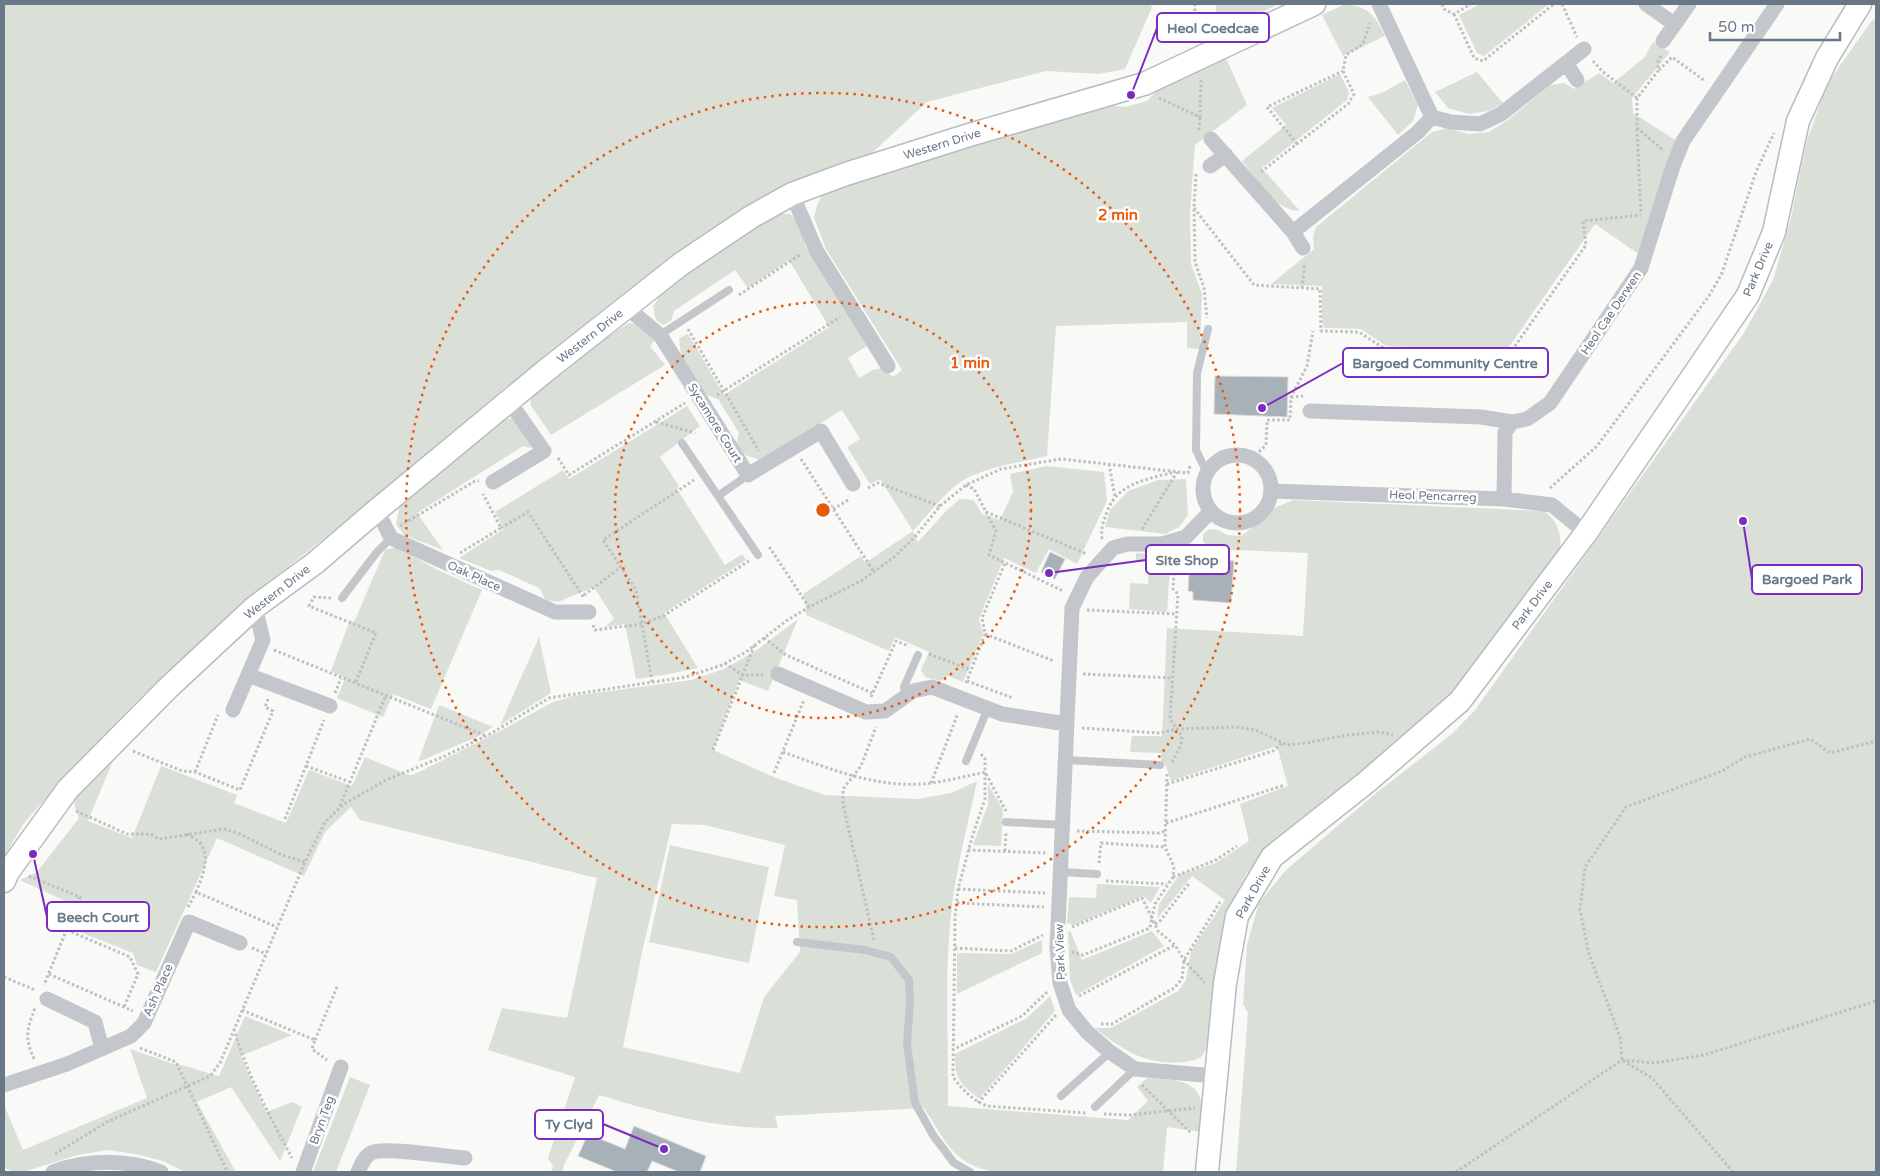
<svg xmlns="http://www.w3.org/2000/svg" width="1880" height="1176" viewBox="0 0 1880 1176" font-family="'Varela Round',sans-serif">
<rect width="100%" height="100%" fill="#f9f9f7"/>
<!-- green -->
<path fill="#dae0d8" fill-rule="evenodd" d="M4,4h1146l2,3 -27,62 -26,5 -53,-3 -119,31 -56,52 -133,58 -37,23 -328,265 -121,95 -115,106 -72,76 -41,46 -20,34z
M1216,4h63l-63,30z
M1345,4c24,3 30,11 40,32l-42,20 -21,-41z
M1480,4h69l-65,52 -7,-3 -18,-38z
M1876,17v1155h-640l12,-159 -5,-9 4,-59 12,-42 27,-33 89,-76 78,-61 22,-23 269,-377 29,-53 18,-62 15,-74 21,-60 43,-61z
M1653,42l17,10 -38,46 1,15 44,28 -37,114 -45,-31 -89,127 -120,-5 -25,-17 -37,-1 -2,-8v-34l-51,-2 43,-35 -1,-12 3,-10 116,-95 16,-4 20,6 21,-2 19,-12 42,-35 14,-2 10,6 25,-16 14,10 31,-25z
M1226,58l21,47 -52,40 -5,67 1,52 11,30 -2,55 -13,-1v-26l-131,4 -9,130c-25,6 -54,10 -78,21 -22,11 -39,36 -56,54l5,11 28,-31 14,-12 14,1 8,14 18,6 13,-28 -3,-18 36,-8 58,6 3,29 -30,63 -28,-15 -13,24 -32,-15 -25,61 4,15 -20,48 -15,-6 -7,5 -16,-4 -4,-7 8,-18 -34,-15 -6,14 -83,-36 -1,-17 -2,-4 58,-38 4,7 48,-32 -33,-52 -10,5 -23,-37 13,-8 -18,-29 -82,50 -18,-6 -6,-10 3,-11 -21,-34 -12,-4 -25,-40 -2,-17 9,-4 36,61 105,-68 -40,-67 -41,28 -13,-18 -61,41 -3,10 -8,4 -7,-5 -3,-13 7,-12 72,-57 40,-24h18l13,13 2,19 62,100 -19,12 11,20 14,-8 9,-2 11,9 9,-7 -76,-121 -12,-31 3,-13 6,-11 70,-28 214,-61 19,2 21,-6 10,-11z
M1477,72l26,31 -14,8 -20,3 -21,-6 -13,-16z
M1340,74l9,18 -2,8 -85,68 38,43c-27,-1 -42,-31 -58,-50l44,-36 -14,-17z
M1405,80l13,25 -5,16 -15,14 -30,-38 14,-4z
M629,323l14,2 12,15 -5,6 15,19 -114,70 -21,-31 2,-8 75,-59z
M687,406l13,20 -40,31 19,29 -2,3 48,76 17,-11 4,6 -82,53 34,55 -34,7 -28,4 -11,-55 -20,3 9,-8 -20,-32 -36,15 -12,-2 -7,-12 -40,-18 -8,1 -32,-13 45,-29 -9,-17 68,-42 6,9z
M511,418l7,1 16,27 -4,2 -7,-2 -106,67 26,37 -39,-15 -8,-11 4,-20 103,-84z
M1186,479l2,36 -9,12 -14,7 -60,-7 5,-17 18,-19 30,-11z
M1293,500l251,11c14,10 18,23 16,40l-122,161 -121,94 -50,45 -21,23 -14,31 -22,133c-2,5 -4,14 -8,18 -5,4 -12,5 -18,6 -37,4 -62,-12 -89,-34h16l67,-37 8,-11 5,-29 34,-51 -33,-24 -35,43 2,-15 20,-29 37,-12 33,-22 -9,-37 48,-18 -11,-40 -106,35 -5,-15 -5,-4v-9l-31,-1 2,-16h30l5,-108 136,8 5,-83 -98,-4 -7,-8v-7l6,-5 9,1 9,5 14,1 25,-19 8,-9z
M397,547l39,22 46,21 -51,119 -38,-15 -10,23 -46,-19 8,-20 -14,-7 19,-51 4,2 31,-72z
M1136,553l35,2 -4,57 -38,-3 1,-26 18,1 1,-23 -13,-1z
M798,619l-30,72 -29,-11 -26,70 63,28 49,17 92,4 34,-6 26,-12c-9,45 -22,89 -26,135 -7,63 -2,127 -3,190l180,14 20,-19 -11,-14 10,-9c19,2 48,-1 54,22 3,10 0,23 0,32l-34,-5 -4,45h-168c-42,-7 -50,-32 -71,-64l-149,8 3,12c-65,1 -118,-15 -179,-33l-35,70 -2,7h-11l2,-6 -5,-8 27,-81 -87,-27 14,-42 65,10 30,-140 -237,-58 -9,-13 -26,25 -21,44 -87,-38 -61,134 -19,-7 -4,-12 -61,-24 8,-21 -60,-28 17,-8 42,-54 -5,-14 4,-12 39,-41 -29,70 44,17 29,-72 76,29 -3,8 52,20 23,-53 43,16 13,-29 44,18h4l91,-46 49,-27 20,-6 118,-16 33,-11 33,-19zM672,824l33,1 80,20 -11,51 23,4 3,52 -36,45 -24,76 -117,-26 20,-99z
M539,637l12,56 -51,32z
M439,705l54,22 -18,11 -57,24z
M988,784l15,26 -2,36 -28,-1 15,-41z
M670,845l99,22 -20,96 -100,-21z
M1097,884l63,3 -9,16 -8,-7 -69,29 -7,-2 2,-26 27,1z
M1068,931l3,1 11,28 70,-29 12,15 -88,49 -6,-15z
M1042,940v13l-85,41v-41l54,1z
M1050,996l5,15 -76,88c-20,-17 -24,-19 -24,-45l72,-36z
M245,1016l47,19 -51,21 25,56 27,-10 9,5 -22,54 -49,-74 -34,15 39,70h-51l-22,-11 -28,-7 -28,-4 -29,5 -55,17h-10l-9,-5v-62l19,45 124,-52 -17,-49 44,15c16,1 30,9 45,12z
M350,1077l20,8 -34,87h-23z"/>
<!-- building -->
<path fill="#a9b1b8" stroke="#dbdbd9" d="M1215,376l73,1 -1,40 -73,-3z
M1050,552l15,7 -10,20 -14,-7z
M1190,555l33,3v2l11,1 -3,42 -38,-3v-8l-5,-1z
M634,1126l72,30 -6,16h-21l-27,-11 -5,11h-30l-39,-16 10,-22 37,15z"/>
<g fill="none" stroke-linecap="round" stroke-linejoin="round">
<!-- secondary casing -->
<g stroke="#b7bcc1" stroke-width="25">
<path id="secondary" d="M4,881l4,-9 60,-83 101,-102 86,-80 60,-44 62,-53 167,-138 137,-108 70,-47 41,-23 54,-20 120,-38 178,-52 170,-80
M1207,1172l18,-189 12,-67 35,-59 96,-76 92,-80 126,-168 105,-154 57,-84 26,-63 24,-111 29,-63 33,-54"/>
</g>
<!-- path -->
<path stroke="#bdbfc2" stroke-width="3" stroke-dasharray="2.5 2.5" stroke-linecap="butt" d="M1442,4l2,5 10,5 17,-10
M1562,4l15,33
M1454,14l20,44 9,3 71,-57
M1194,41l1,-37
M1661,56l-3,5v10l-21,27v30l27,23
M1593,61l9,10 35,27
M1659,70l13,-13 33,24
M1159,98l41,19 1,-39
M1637,129l4,83
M1199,130l1,-13
M1297,144l-30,-37 76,-36
M1261,172l87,-68 6,-10 -11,-23 3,-16 17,-11 7,-21
M1196,174l-2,34 1,54 9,26 3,30
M1194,208l60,77 66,4 1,42 38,1 26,17 123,7 78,-111 -3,-24 58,-6
M1302,288l3,-25
M739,295l62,-41
M688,329l71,122
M717,395l123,-78
M1291,397l12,-1
M656,422l39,11
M558,458l11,17 116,-72
M801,459l73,113
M1252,459l14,-14 1,-25h23l1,-23 16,-31 6,-35
M1109,464l6,33
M966,485l8,4 22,42 -7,24 74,36
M868,488l10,-5 62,23
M1550,488l47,-42 112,-150 13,-23 34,-101 18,-39
M833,509l17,-10
M986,512l101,42
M400,526l75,-45h4
M501,528l27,-16 56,86
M1142,529l35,-57
M1102,539c-1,-11 1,-17 5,-27 10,-29 41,-33 68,-40
M769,549l1,-1 39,59
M460,553l41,-25 -18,-34
M584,595l37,-28
M331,598l-17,-1 -5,9 67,27 -21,51
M1087,610l90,4
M593,625l2,5 47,-6 21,-8 86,-55
M985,634l69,27
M764,638l22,17 86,38
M274,650l212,86
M929,654l42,16
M725,663l17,12h21
M1083,674l90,4
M967,681l46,17
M652,682l-16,-92 -33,-50 91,-60
M966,683l19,-49 -3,-16 23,-55
M335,693l6,-15
M871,697l25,-56 13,5
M1082,728l77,5 18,-4 59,-2 20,3 31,15 19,-2 42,-8 32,-3 13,3
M713,750l41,-104
M133,751l49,20 13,1 45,18 33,-79 -8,-4 3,-8
M783,752c48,17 97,38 149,31 18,-3 36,-7 53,-11l21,39
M981,754l4,5v40l-12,35 -15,55 -3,29 -2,159c10,13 19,23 34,29l99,7
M1172,762l9,-17 1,-9 -12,-17 8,-125 -5,-5 2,-33
M306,766l44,16
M195,772l23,-57
M774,773l30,-73
M1167,774l-2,73 9,20 -1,10 -18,27 -3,14 6,13 17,14 9,15 21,23
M931,783l27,-70
M1167,784l106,-33 9,-8
M340,806l46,-111
M76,811l51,23h24l8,5 65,-10 16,5 42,21 23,7
M285,819l39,-99
M1166,823l119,-38
M1077,831l82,2 7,-2
M187,834c4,3 10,5 13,9 11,15 2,34 -4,49l81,35
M968,850l80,3
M1005,851l1,-19
M1099,863l2,-20 64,4
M29,876l51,21 -36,88
M1173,877l43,-17 21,-14
M1106,881l61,3
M958,889l87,4
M957,903l87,4
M188,907l8,-15
M1155,924l5,-3 30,-39
M1072,927l70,-29 10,20 -2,10 -67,27 -11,-3
M67,930l63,27 8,17 -14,33
M874,940l-31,-136v-15l18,-23 15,-39
M252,948l14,6
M955,948l56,3 32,-16
M49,974l84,37
M4,977l31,13
M1079,996l96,-51
M242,1010l73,30 -3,9 15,11
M1101,1024h11l62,-36 8,-9 2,-19 36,-58
M234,1029c13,45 36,88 58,129
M315,1040l22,-53
M140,1048l36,14 49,105 3,5
M952,1050l70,-34 25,-24
M34,1059c-10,-23 -7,-29 1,-51
M1142,1085l49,48
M978,1103l78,-88
M1104,1114l25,1 66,-7
M55,1154l52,-32 103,-46 10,-13 85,-201 20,-40 19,-18 42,-24 59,-24 47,-23 57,-35 137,-21 36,-12 24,-13 40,-31 23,-14 52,-26 32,-23 21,-20 26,-32 26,-21 35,-16 60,-10 127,14 2,-7
M1456,1172l166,-112 32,3 50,-8 172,-54
M1733,1172l-81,-94 -30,-18 -2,-23 -31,-83 -9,-44 5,-43 41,-60 96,-36 23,-14 65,-18 20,14 46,-12"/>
<!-- lane -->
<path stroke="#c3c6ca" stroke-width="8" d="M660,335l69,-45
M682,443l76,112
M1207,473l-11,-23 1,-77 11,-44
M718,496l30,-21
M342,598l35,-46 14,-14
M906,696l-2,-9 14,-32
M1066,760l94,5
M966,761l22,-53
M1006,822l57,3
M1061,872l36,2
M797,942l68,8 26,7 18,23 1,21 -3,43 8,59 18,32 21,28 16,9
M1061,1096l49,-44
M1095,1107l40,-38"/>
<!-- street -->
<path stroke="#c3c6ca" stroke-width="15" d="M1379,4l53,113
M1646,4l28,20
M1663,41l26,-37
M1566,63l11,17
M1211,139l82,93 10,16
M1210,166l16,-11
M792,194l24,56 72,116
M1293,232l125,-100 14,-15 19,5 29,2 21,-10 83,-65
M626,307l34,28 88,140 73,-44 32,53
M1310,411l171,6 31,5 15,-3 23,-16 91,-135 32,-102 10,-25 94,-137
M1203 489a34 34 0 1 1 68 0a34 34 0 1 1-68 0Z
M493,482l51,-31 -35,-50
M1271,491l233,8 48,6 34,28
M1504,499l1,-67 7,-10
M377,510l14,28 164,74h34
M1211,511l-25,26 -24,7h-35l-14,4 -26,29 -15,31 -15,340 3,35 9,27 18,22 23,20 25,17 80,7
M778,674l88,38 19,-1 28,-20 19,-4 70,27 65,10
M248,675l82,31
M233,710l30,-70 -8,-33
M47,999l48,23 7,27
M4,1085l63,-21 64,-28 13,-13 45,-101 51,21
M53,1172c34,-13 74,-13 108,0
M303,1172l38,-105
M358,1172c3,-7 6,-15 13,-19 12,-7 77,4 94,5"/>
<!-- secondary -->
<use href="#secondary" stroke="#fff" stroke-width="22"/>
</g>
<!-- distance rings -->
<g fill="none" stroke="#e8590c" stroke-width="2.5" stroke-dasharray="2.5 5">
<circle cx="823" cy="510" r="208"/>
<circle cx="823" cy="510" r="417"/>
</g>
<g text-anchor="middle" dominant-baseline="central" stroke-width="5" stroke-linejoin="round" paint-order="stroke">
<!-- street labels -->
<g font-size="12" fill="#697887" stroke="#fff">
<text transform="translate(942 144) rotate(-17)">Western Drive</text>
<text transform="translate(1758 269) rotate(-67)">Park Drive</text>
<text transform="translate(1611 313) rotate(-56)">Heol Cae Derwen</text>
<text transform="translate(590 336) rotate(-38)">Western Drive</text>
<text transform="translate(715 423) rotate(58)">Sycamore Court</text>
<text transform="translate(1433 496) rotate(2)">Heol Pencarreg</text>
<text transform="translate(474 576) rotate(24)">Oak Place</text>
<text transform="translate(277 592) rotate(-38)">Western Drive</text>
<text transform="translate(1532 605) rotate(-53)">Park Drive</text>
<text transform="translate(1253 892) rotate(-61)">Park Drive</text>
<text transform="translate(1060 952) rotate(-92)">Park View</text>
<text transform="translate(158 990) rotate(-66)">Ash Place</text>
<text transform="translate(322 1120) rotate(-70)">Bryn Teg</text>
</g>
</g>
<circle cx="823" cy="510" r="8" fill="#e8590c" stroke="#fff" stroke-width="2.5"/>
<g font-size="15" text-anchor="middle" font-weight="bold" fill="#e8590c" stroke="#fff" stroke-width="5" stroke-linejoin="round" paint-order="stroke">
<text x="1118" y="220">2 min</text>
<text x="970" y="368">1 min</text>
</g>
<!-- callouts -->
<path fill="none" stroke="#7b2cbf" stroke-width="2" d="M1131 95L1157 28M1262 408L1343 363M1049 573L1146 560M1743 521L1752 579M33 854L47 917M664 1149L603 1124"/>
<g fill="#7b2cbf" stroke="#fff" stroke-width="2">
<circle cx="1131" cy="95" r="5"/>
<circle cx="1262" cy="408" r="5"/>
<circle cx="1049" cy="573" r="5"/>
<circle cx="1743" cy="521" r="5"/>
<circle cx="33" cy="854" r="5"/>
<circle cx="664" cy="1149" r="5"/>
</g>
<g fill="#fff" stroke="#7b2cbf" stroke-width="2">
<rect x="1157" y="13" width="112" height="29" rx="5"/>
<rect x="1343" y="348" width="205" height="29" rx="5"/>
<rect x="1146" y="545" width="83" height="29" rx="5"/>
<rect x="1752" y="565" width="110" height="29" rx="5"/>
<rect x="47" y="902" width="102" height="29" rx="5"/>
<rect x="535" y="1110" width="68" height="29" rx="5"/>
</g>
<g font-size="14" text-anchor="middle" font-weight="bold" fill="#697887">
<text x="1213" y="33">Heol Coedcae</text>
<text x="1445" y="368">Bargoed Community Centre</text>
<text x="1187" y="565">Site Shop</text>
<text x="1807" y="584">Bargoed Park</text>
<text x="98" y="922">Beech Court</text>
<text x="569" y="1129">Ty Clyd</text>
</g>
<!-- border -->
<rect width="1880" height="1176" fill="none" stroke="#697887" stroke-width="10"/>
<!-- scale -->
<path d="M1710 32v8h130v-8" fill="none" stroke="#697887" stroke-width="2.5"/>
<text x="1718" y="32" font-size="15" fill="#697887" stroke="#ffffff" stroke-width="4" paint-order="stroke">50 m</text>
</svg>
